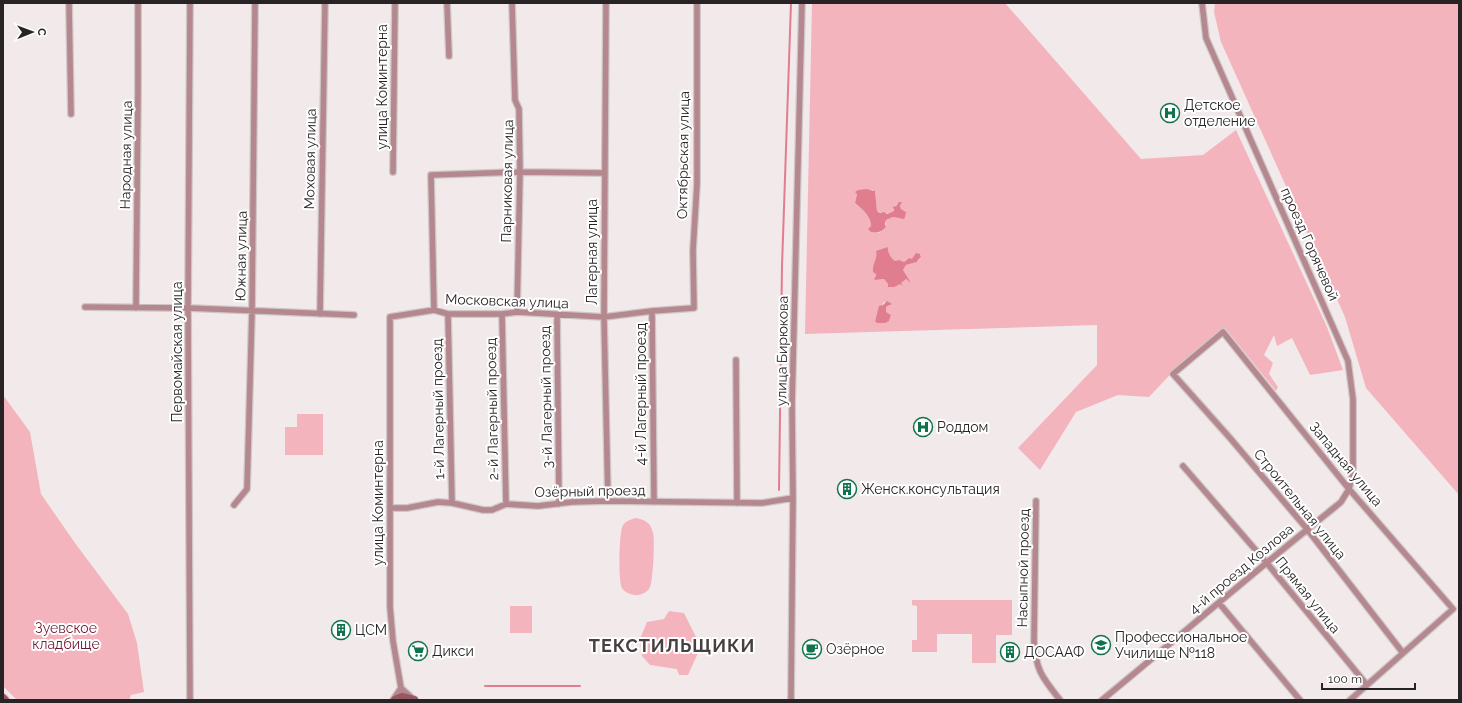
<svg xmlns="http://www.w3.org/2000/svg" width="1462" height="703" viewBox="0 0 1462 703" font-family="Raleway,sans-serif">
<rect width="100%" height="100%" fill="#f2e9ea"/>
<!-- green -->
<path fill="#f3b4bd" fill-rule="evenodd" d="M812,3h193l136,156 62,-4 33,-25 91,197 16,43 -33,5 -18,-37 -15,8 -3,-11 -10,20 9,8 -4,11 9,13 -2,4 -51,-63 -44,35 -32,34 -31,-2 -42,17 -36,58 -22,-22 79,-83v-40l-292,9zM867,189l3,2 5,-1 2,21c6,3 12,3 17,0l-1,-2 4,-5 4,-1 -1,3 1,3 5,3 -8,6 -5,-1 -7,3v7l-7,6 -8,-7c-1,-11 -8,-16 -16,-23l2,-9zM920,254l1,3 -4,5 -11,3 -3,5 7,12 -4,-3c-7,5 -9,6 -18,5l-4,-5 -9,1 -1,-1 2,-3v-16l1,-4 19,5 8,1 3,-3h5zM884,302l7,3 -5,2v5l5,3 -2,6h-14l2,-8z
M1215,3h244v492l-93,-107 -21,-71 -124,-275 -7,-30z
M3,395l27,37 11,62 34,49 53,71 9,29 7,49 -13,3 -2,5h-112l-14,-14z
M297,414h26v41h-38v-28h12z
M636,518c5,1 9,2 13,6 2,2 3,6 4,9 2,6 0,48 -3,54 -2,5 -10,9 -15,8 -4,0 -11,-3 -13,-7 -4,-5 -3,-57 1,-63 3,-4 8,-6 13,-7z
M912,600h100v35h-16v28h-24v-29h-35v18h-25v-12h5v-34l-5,-1z
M510,606h22v27h-22z
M669,611l15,2 12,24 2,16 -10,22h-9l-2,-6 -27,-4 -8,-9 -2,-17 7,-17 17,-3z"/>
<!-- water -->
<path fill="#e07e8f" d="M867,189l6,2 2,-1 2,21 3,2 4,-1 3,2 7,-3 -1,-4 3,-1 3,-4h3l-2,4 1,3 5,3 -1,5 -1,2 -11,-2 -7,3 -1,4 1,3c-5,5 -8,6 -15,5l-3,-3 3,-3c0,-10 -9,-17 -16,-23l2,-9 -2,-2 3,-2z
M888,247c-1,4 3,13 8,14l3,-1 5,2 5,-4 3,1 4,-6 4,1 1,3 -3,3 -1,2 -11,3 -3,5 8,13 -5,-4 -5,4 2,3 -3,-2 -6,3h-6v-3l-4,-5 -9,1 -1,-1 2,-3v-2l-3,-2c-1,-8 5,-13 3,-21z
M887,301l5,3 -6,3v5l5,3 -2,6 -4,2h-8l-2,-2 4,-15 4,-1z"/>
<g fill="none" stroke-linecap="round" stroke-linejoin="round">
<!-- stream -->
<path stroke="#e07e8f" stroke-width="2" d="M779,490l3,-224 9,-263
M485,686h95"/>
<!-- street casing -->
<g stroke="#cec6c7" stroke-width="8">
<path id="street" d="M69,3l2,111
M190,3l-2,305 2,392
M447,3l2,53
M512,3l3,97 4,9 1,63 -3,140
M606,3l-2,314 4,184
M393,172l2,-169
M85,307l103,1 166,7
M136,308l2,-219v-86
M434,310l-3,-135 89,-3 84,1
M652,311l2,191
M320,314l5,-311
M448,314l4,189
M502,314l4,190
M557,315l2,189
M736,360l1,143
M1183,466l83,96 101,123
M1036,501l-2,140c2,30 8,36 26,59
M234,505l13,-16 5,-178 3,-308
M390,508h17l31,-6 14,1 31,7h9l14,-6 32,2 34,-4 36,-1 154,2 31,-5
M1219,603l81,97
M401,688l-8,-47 -3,-34v-290l44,-7 14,4h54l15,-2 87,5 48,-6 42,-3 -1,-58 4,-66v-181
M401,688l11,10
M393,700l8,-12
M791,700l2,-202 -1,-93 10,-402
M1102,700c78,-64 154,-130 233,-193l6,-5 8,-13 4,-17v-73l-5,-38 -142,-323 -4,-35
M1350,700l103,-91 -104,-120 -126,-157 -50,42 57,64 77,91 96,124"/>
</g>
<!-- secondary casing -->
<g stroke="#cec6c7" stroke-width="10">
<path id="secondary" d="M3,698l2,2
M395,700l7,-3 12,3"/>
</g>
<!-- street -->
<use href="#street" stroke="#b4888e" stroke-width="5.5"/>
<!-- secondary -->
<use href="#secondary" stroke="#965862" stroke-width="8"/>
</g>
<!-- icons -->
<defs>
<g id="hospital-ring" transform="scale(1)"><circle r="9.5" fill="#fff" stroke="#0f744c" stroke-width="1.5"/><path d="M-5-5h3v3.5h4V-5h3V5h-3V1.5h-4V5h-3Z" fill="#0f744c"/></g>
<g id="building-ring" transform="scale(1)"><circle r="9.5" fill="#fff" stroke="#0f744c" stroke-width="1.5"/><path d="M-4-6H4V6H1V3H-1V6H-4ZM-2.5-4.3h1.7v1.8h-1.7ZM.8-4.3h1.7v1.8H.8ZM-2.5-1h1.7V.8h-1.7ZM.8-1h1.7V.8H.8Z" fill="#0f744c"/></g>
<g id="university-ring" transform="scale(1)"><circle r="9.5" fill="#fff" stroke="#0f744c" stroke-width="1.5"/><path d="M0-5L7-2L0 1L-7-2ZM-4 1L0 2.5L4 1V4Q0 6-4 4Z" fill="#0f744c"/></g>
<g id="cafe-ring" transform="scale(1)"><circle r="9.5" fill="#fff" stroke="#0f744c" stroke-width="1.5"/><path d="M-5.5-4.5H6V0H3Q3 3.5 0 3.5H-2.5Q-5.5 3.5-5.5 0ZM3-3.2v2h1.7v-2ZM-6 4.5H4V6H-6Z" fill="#0f744c"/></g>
<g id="supermarket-ring" transform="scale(1)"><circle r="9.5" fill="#fff" stroke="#0f744c" stroke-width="1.5"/><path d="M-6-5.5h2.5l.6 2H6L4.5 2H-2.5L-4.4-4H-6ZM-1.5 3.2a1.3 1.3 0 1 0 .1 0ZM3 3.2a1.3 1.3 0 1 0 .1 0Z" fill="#0f744c"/></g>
</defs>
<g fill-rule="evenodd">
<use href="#hospital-ring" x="1170" y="113"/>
<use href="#hospital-ring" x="923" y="427"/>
<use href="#building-ring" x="847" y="489"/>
<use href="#building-ring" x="341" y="630"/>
<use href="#university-ring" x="1101" y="645"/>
<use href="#cafe-ring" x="812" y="649"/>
<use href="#supermarket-ring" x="418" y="651"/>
<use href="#building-ring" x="1010" y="652"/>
</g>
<g text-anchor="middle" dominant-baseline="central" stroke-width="4" stroke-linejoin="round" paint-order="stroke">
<!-- street labels -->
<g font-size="14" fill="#282425" stroke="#fff">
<text transform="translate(382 87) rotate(-90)">улица Коминтерна</text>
<text transform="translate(126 155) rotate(-89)">Народная улица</text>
<text transform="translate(683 155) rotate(-89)">Октябрьская улица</text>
<text transform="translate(310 159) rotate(-89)">Моховая улица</text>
<text transform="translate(507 181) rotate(-89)">Парниковая улица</text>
<text transform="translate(1310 244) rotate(66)">проезд Горячевой</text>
<text transform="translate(592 252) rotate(-90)">Лагерная улица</text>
<text transform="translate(241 256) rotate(-89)">Южная улица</text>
<text transform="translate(507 301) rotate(2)">Московская улица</text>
<text transform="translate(782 351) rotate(-89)">улица Бирюкова</text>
<text transform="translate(177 352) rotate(-90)">Первомайская улица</text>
<text transform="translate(641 394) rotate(-90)">4-й Лагерный проезд</text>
<text transform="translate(546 397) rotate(-91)">3-й Лагерный проезд</text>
<text transform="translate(438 409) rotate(-91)">1-й Лагерный проезд</text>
<text transform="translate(492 409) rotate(-91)">2-й Лагерный проезд</text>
<text transform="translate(1346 464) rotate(50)">Западная улица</text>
<text transform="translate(590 491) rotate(-1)">Озёрный проезд</text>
<text transform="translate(378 503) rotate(-90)">улица Коминтерна</text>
<text transform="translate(1300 504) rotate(51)">Строительная улица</text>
<text transform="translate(1023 568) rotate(-89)">Насыпной проезд</text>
<text transform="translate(1241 569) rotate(-40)">4-й проезд Козлова</text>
<text transform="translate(1308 595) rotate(51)">Прямая улица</text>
</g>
<!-- poi labels -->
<g font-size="14" fill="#282425" stroke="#fff" text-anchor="start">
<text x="1184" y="105">Детское<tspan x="1184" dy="16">отделение</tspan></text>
<text x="937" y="427">Роддом</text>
<text x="861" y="489">Женск.консультация</text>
<text x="355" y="630">ЦСМ</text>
<text x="1115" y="637">Профессиональное<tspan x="1115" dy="16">Училище №118</tspan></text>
<text x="826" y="649">Озёрное</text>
<text x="432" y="651">Дикси</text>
<text x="1024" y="652">ДОСААФ</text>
</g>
<!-- park labels -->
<g font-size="14" fill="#701930" stroke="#fff">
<text x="66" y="628">Зуевское<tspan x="66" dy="16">кладбище</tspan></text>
</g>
<!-- district labels -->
<g font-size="18" font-weight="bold" letter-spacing="1" fill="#474041" stroke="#fff">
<text x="672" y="645">ТЕКСТИЛЬЩИКИ</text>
</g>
</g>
<!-- border -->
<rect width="1462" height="703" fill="none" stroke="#282425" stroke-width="8"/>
<!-- north arrow -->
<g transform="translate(32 32) rotate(89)" stroke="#ffffff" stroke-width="3" paint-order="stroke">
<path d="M0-3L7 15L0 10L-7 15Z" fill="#282425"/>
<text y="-6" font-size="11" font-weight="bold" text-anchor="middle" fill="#282425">С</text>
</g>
<!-- scale -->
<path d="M1322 683v6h93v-6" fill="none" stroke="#282425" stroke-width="2"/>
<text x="1328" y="683" font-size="12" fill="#282425" stroke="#ffffff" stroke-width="3" paint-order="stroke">100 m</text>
</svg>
